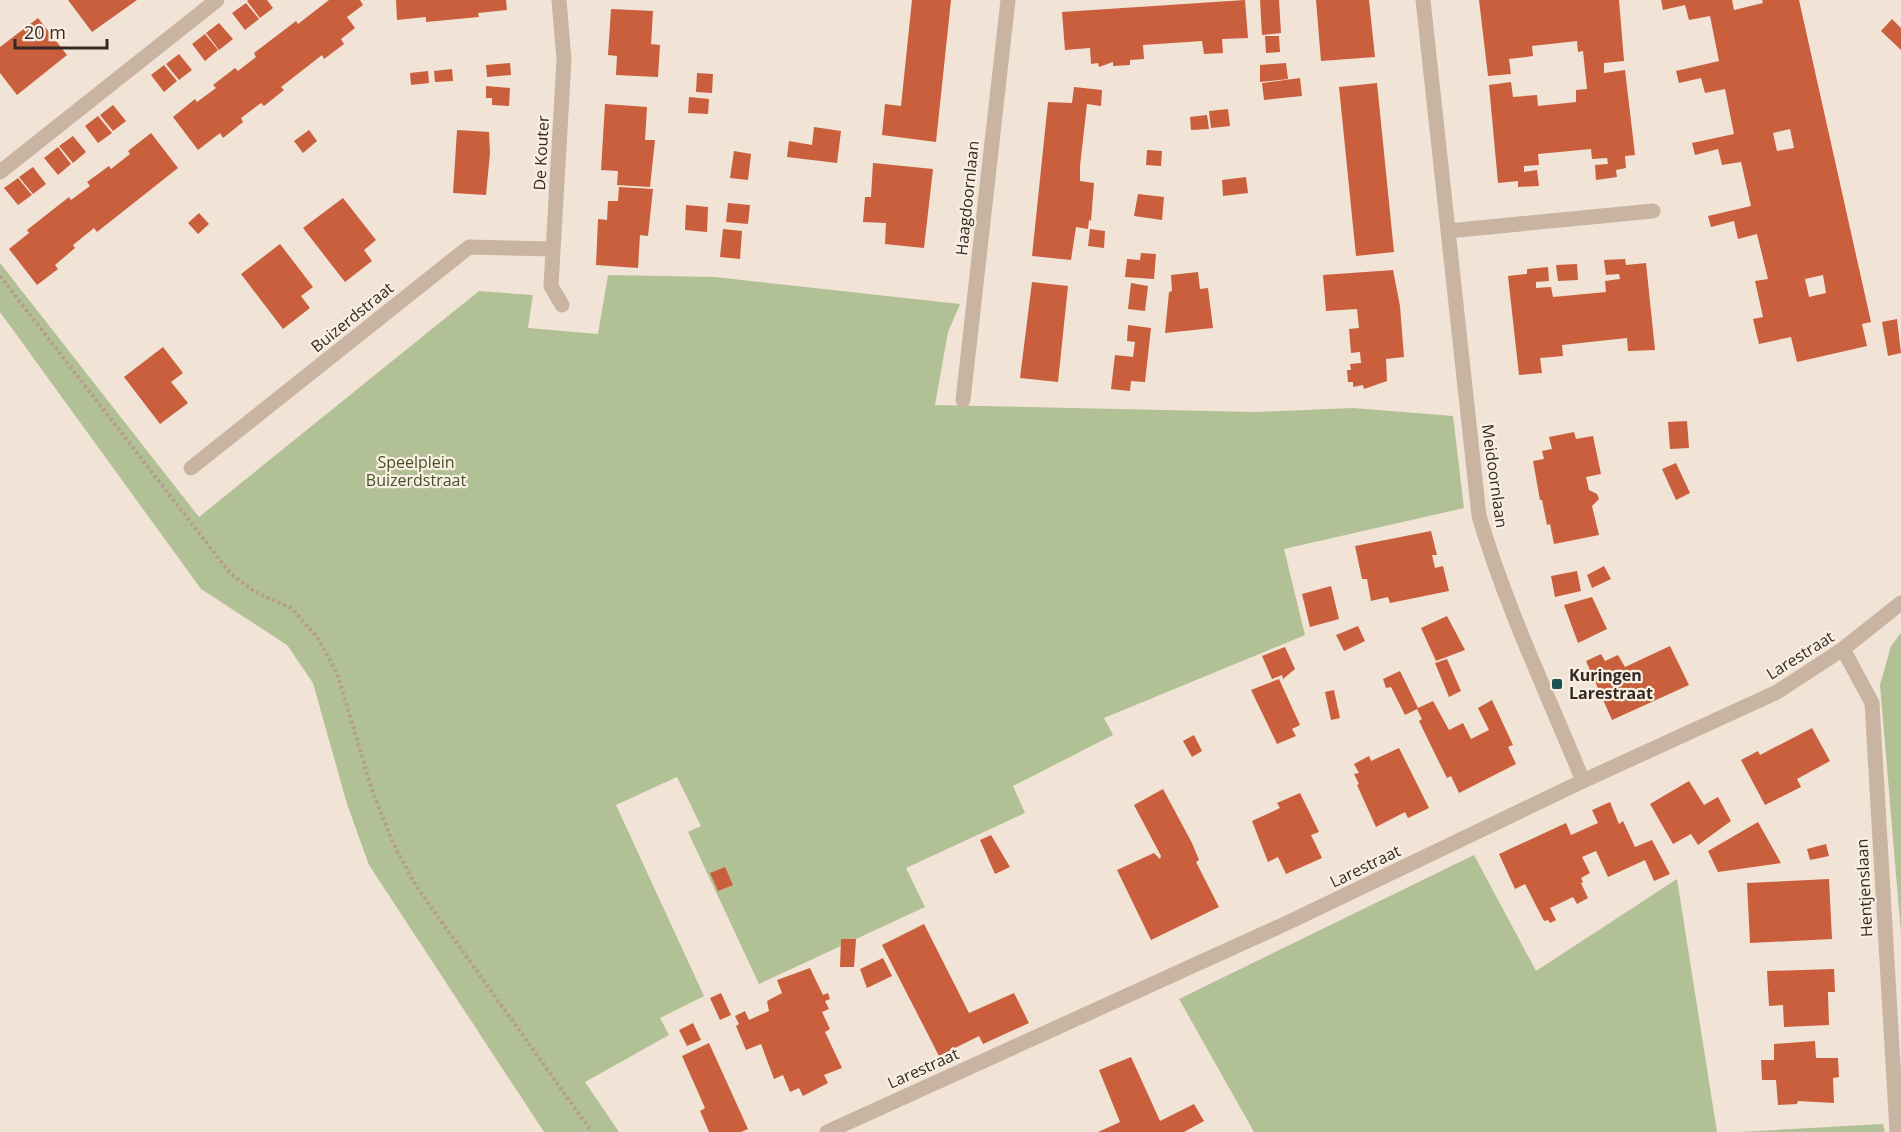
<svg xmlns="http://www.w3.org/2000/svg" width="1901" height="1132" viewBox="0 0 1901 1132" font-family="'Open Sans',sans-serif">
<rect width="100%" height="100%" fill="#f1e4d6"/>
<!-- green -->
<path fill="#b2c096" d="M0,263l199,254 280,-226 54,4 -5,33 70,6 10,-59 107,2 245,27 -12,28 -13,73 320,7 98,-4 100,8 11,92 -180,41 21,86 -201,83 9,17 -100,51 12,27 -119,55 19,39 -166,77 -71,-152 13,-6 -24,-49 -61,28 88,191 -44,22 9,17 -84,47 34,50h-75l-175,-267 -22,-61 -34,-121 -26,-38 -86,-56 -201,-277z
M1901,633v300l-21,-248 11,-39z
M1474,855l62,116 141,-92 40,253h-463l-75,-133z
M1883,1124l2,8h-145z"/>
<!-- building -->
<path fill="#c95f3d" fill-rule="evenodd" d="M68,0h69l-45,32z
M249,0h18l6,8 -13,10 -13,-17z
M329,0h31l3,5 -16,12 8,11 -14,11 3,5 -20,15 -2,-4 -41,32 3,3 -20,16 -3,-3 -20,15 2,4 -20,16 -3,-5 -22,17 -25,-33 22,-18 2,3 19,-14 -3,-3 22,-17 3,3 18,-14 -2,-4 42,-32 2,3z
M396,0h110l1,10 -29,3 1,4 -53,5v-5l-29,3z
M912,0h39l-15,142 -54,-7 3,-31 16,2z
M1245,0l3,38 -26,1 1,14 -19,1 -2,-13 -59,4 1,14 -14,1v5l-17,1v-4l-14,5 -1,-4 -7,1 -1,-16 -25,2 -3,-38z
M1260,0h19l2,33 -19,2z
M1316,0h53l6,57 -54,4z
M1479,0h140l5,61 -20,2v10l21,-3 10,85 -10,1 1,12 -10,2 1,7 -21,3 -1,-15 13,-1 -1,-6 -15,1 -1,-10 -53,5 1,11 -15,1v6l13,-2 2,16 -21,1v-6l-20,2 -9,-98 22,-3 2,15 24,-2 1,11 38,-4v-12l11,-1 -4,-38 -5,1 -1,-11 -45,5 1,10 -24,3 2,15 -23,2z
M1661,0h71l2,10 29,-7 -1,-3h37l72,322 -9,2 5,22 -70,16 -6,-25 -32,7 -6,-25 10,-2 -8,-36 13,-2 -11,-45 -19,5 -4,-18 -23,6 -3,-11 43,-10 -10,-44 -19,3 -4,-16 -23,6 -3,-12 42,-9 -9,-45 -20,4 -4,-15 -22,5 -3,-12 43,-10 -9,-45 -21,4 -4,-15 -22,5zM1790,129l4,19 -17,3 -4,-18zM1823,275l3,18 -17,4 -4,-18z
M246,3l13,16 -14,11 -13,-17z
M611,9l42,2 -2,33 9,1 -2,32 -42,-2 1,-19 -9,-1z
M38,18l29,37 -50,40 -17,-22v-26z
M1892,19l9,9v22l-20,-19z
M219,23l14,16 -14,11 -13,-17z
M205,34l13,16 -13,11 -13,-17z
M1265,36h14l1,16 -14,1z
M179,54l13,16 -13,10 -13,-16z
M510,63l1,12 -24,2 -1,-12z
M1286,63l2,16 -28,3v-17z
M164,65l13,16 -13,11 -13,-17z
M452,69l1,12 -18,1 -1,-11z
M428,71l1,12 -18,2 -1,-12z
M697,73l16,1 -1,19 -16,-1z
M1300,78l2,18 -38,4 -2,-17z
M1377,83l17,169 -38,4 -17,-169z
M486,86l24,2 -1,18 -17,-1v-7h-6z
M1074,87l28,3 -1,16 -14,-2 -7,62v15l14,2 -3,38 -2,-1 -1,9 -12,-2 -5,33 -39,-4 16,-154 24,1z
M689,97l20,2 -1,15 -20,-1z
M605,104l42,3 -2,33h10l-5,47 -33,-2 1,-14 -17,-1z
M113,105l13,16 -13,10 -13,-16z
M1228,109l2,17 -19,2 -2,-17z
M1207,115l2,14 -18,1 -1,-13z
M98,116l14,17 -14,10 -13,-17z
M814,127l27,4 -4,32 -50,-6 2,-16 23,4z
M309,130l8,11 -14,12 -9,-12z
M457,130l32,2 1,21 -4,42 -33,-2z
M151,133l27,35 -81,64 -3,-4 -21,17 2,3 -20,17 3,4 -21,16 -28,-36 20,-16 -2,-3 42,-33 2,3 19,-14 -3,-4 22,-16 2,3 19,-15 -2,-3z
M73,136l13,16 -13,11 -14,-17z
M58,147l13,17 -13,11 -14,-17z
M1147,150l15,1 -1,15 -15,-1z
M734,151l17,3 -3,26 -18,-2z
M873,163l60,6 -9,79 -39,-4 1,-21 -23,-1 2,-25h6z
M33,167l13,17 -13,10 -14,-17z
M1246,177l2,16 -25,3 -1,-16z
M18,178l14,17 -14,10 -14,-17z
M619,187l34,2 -5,47 -8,-1 -2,33 -42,-3 2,-46 9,1 1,-19h10z
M1138,194l26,3 -2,23 -28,-4z
M343,198l33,42 -12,10 8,11 -27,21 -42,-54z
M728,203l22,2 -2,19 -22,-2z
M686,205l22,2 -1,25 -22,-2z
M199,213l10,11 -11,10 -10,-11z
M723,229l19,2 -2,28 -20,-2z
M1090,229l15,2 -1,17 -16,-2z
M280,244l33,43 -12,9 9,12 -27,21 -42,-55z
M1141,253l15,1 -2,25 -29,-2 2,-18 13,1z
M1625,259l1,6 20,-2 9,87 -27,1 -1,-13 -65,7 1,11 -23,2 2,15 -23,2 -11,-99 19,-2v-5l21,-2 1,14 -13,1v6l15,-1 2,10 53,-5 -1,-11 15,-2 -1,-5 -13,1 -2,-15z
M1577,264l1,16 -20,1 -2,-16z
M1393,270l7,36 4,51 -18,2 1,22 -23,8 -1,-4 -10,2v-5h-5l-1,-12h4l-1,-6 11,-1 -1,-11 -9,1 -2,-24 10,-1 -2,-19 -31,2 -3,-36z
M1198,272l2,17 8,-1 5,40 -48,5 4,-41 3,-1 -1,-16z
M1032,282l36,4 -10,96 -38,-4z
M1131,283l17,3 -3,25 -17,-2z
M1897,319l4,34 -13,3 -6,-34z
M1128,325l23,3 -6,54 -14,-1 -1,10 -19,-2 4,-34 18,2 2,-15 -8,-1z
M163,347l20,26 -12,9 17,21 -28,21 -36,-47z
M1687,421l2,27 -19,1 -2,-27z
M1574,432l2,7 17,-3 8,38 -15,3 3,13 8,4 2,5 -7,7 7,29 -45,9 -4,-20 -3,1 -5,-25h-2l-7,-39 11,-2 -2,-8 10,-2 -3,-12z
M1676,463l14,30 -14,7 -14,-31z
M1431,531l6,24h-5l3,13 8,-2 6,25 -59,12 -2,-6 -17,4 -4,-22h-5l-7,-33z
M1604,566l7,13 -19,9 -5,-13z
M1577,571l4,20 -26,6 -4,-21z
M1331,586l8,33 -29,8 -8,-33z
M1592,597l15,32 -29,14 -14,-38z
M1447,616l18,34 -29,11 -15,-33z
M1358,626l7,15 -21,10 -8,-16z
M1670,646l19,39 -77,35 -26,-59 15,-7 4,7 13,-6 7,12z
M1285,647l10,22 -12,10 -1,-4 -10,4 -10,-23z
M1447,659l14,32 -12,6 -14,-34z
M1400,671l18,37 15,-7 16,29 14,-7 8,16 18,-9 -11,-22 14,-8 21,45 -5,2 8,17 -57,29 -8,-17 -4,2 -10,-20 -18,-37 3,-2 -5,-10 -12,6 -14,-28 -5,1 -3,-9z
M1279,679l21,46 -8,4 4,7 -19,8 -26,-54z
M1334,690l6,28 -9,2 -6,-28z
M1812,728l18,33 -33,18 4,8 -36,18 -24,-45 17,-9 2,4z
M1194,735l8,16 -10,6 -9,-16z
M1399,748l30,60 -21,10 -3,-6 -29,15 -19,-42 2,-1 -5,-10 5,-1 -5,-9 15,-8 2,5z
M1689,781l15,24 14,-8 13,24 -33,24 -7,-11 -18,10 -23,-40z
M1163,789l29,54 7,17 -3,2 23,45 -68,33 -34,-70 37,-17 6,6 1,-3 -27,-51z
M1300,793l19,39 -8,3 11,23 -36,16 -8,-17 -10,5 -16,-41 28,-13 -3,-5z
M1610,802l9,22 4,-3 12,26 17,-7 18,34 -16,7 -9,-21 -37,17 -12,-26 -14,6 8,16 -9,5 2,4 -2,1 7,15 -11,6 -4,-7 -23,11 6,12 -6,3 -2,-3 -4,1 -19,-37 -10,5 -16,-35 67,-31 5,12 27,-12 -6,-13z
M1758,822l23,41 -63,9 -10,-21z
M991,835l19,32 -15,7 -15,-34z
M1826,844l3,12 -19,4 -3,-11z
M725,867l8,18 -15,6 -8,-18z
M1829,879l3,60 -82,4 -3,-60z
M924,924l45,89 45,-20 15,30 -46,21 -4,-8 -40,20 -57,-111z
M841,939h15l-2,28h-14z
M883,958l9,18 -25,12 -7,-19z
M810,968l13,27 5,-2 2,6 -5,2 4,8 -7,3 8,17 -5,3 17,36 -18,7 4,8 -25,13 -4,-8 -9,4 -7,-17 -9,4 -13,-35 -15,6 -10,-24 3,-2 -4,-8 10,-5 4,9 20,-9 -2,-10 15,-8 -5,-13z
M1834,969l1,23h-7l1,33 -45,2 -1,-22 -14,1 -2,-35z
M721,993l10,22 -11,5 -10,-22z
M693,1023l8,17 -14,6 -8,-16z
M1815,1041l1,17h22l1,19 -6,1 1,25 -36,-2 -1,3 -19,1 -2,-25h-14l-1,-20h13v-16z
M709,1043l39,86 -7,3h-32l-9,-21 5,-3 -23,-52z
M1131,1057l29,64 34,-17 10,17 -20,11h-86l22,-10 -21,-52z"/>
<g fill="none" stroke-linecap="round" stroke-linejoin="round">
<!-- path -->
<path stroke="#b59e8d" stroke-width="4" stroke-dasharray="3 3" stroke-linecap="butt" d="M0,276l230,297 25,19 36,16 26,29 20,36 36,120 20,50 23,43 176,246"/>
<!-- street -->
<path stroke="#c9b4a2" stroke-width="15" d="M559,0l5,60 -13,226 11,19
M1423,0l56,516c27,91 68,177 104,265
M0,172l217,-172
M1448,231l205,-20
M963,400l45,-400
M191,468l278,-221 84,2
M1843,649l29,54 25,429
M827,1132l460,-209 296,-142 194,-89 66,-43 58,-46"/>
</g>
<!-- markers -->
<rect fill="#1a5255" stroke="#f9efe2" stroke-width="2" x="1551" y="678" width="12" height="12" rx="3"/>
<g text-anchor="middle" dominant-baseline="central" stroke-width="4.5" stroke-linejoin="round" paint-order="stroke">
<!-- street labels -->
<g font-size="16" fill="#342925" stroke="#f9efe2">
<text transform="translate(541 153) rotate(-87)">De Kouter</text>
<text transform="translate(967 198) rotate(-84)">Haagdoornlaan</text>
<text transform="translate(352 317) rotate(-39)">Buizerdstraat</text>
<text transform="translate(1495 476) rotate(82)">Meidoornlaan</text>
<text transform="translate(1800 655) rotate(-32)">Larestraat</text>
<text transform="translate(1365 866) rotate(-26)">Larestraat</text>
<text transform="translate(1864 888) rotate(-93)">Hentjenslaan</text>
<text transform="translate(923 1068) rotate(-24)">Larestraat</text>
</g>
<!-- park labels -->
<g font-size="16" fill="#435228" stroke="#f9efe2">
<text x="416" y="462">Speelplein<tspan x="416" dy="18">Buizerdstraat</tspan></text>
</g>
<!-- poi labels -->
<g font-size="16" font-weight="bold" fill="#342925" stroke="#f9efe2" text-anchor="start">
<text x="1569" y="675">Kuringen<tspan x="1569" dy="18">Larestraat</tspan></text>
</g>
</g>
<!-- scale -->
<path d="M15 39v9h92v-9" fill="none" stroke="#342925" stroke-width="3"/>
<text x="24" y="39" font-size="18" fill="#342925" stroke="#f9efe2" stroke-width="4.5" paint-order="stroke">20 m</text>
</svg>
